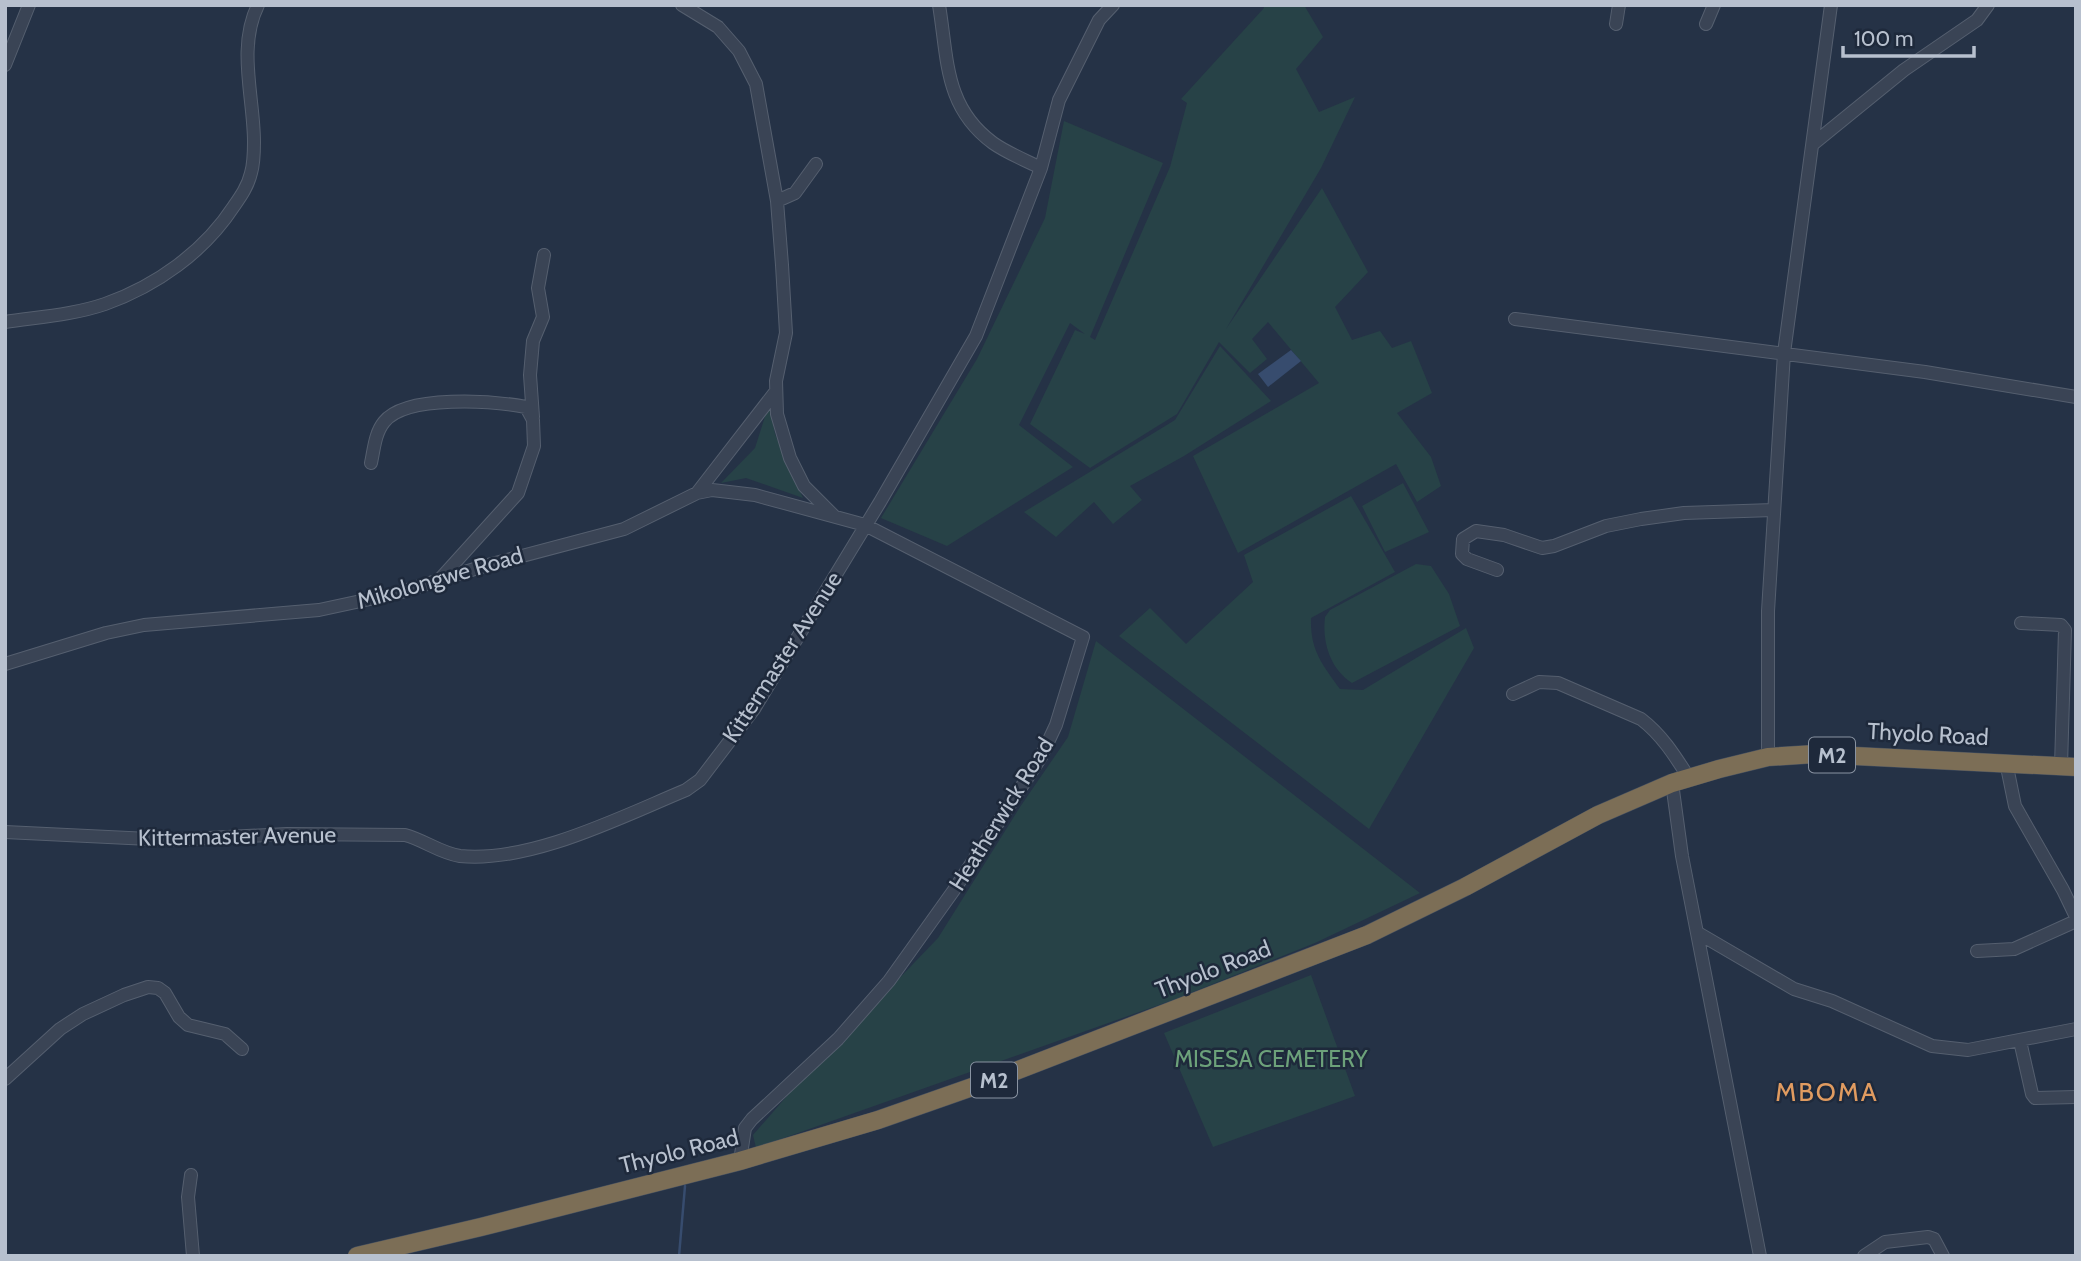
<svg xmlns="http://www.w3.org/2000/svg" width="2081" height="1261" viewBox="0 0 2081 1261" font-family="Cabin,sans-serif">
<rect width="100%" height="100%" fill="#253246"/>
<!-- green -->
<path fill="#274247" d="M1264,5h40l19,32 -27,32 23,43 36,-15 -34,71 -95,161 96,-141 46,84 -33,35 17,33 28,-9 12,17 19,-7 21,52 -35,20 34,44 10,29 -24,16 -21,-38 -158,89 -45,-97 126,-73 -51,-61 -16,17 15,20 -17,14 -31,-31 -42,72 -87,54 -60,-44 45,-94 10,4 -15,-11 -51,102 54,42 -126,79 -66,-28 96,-159 68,-141 19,-97 99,42 -73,174 5,3 75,-173 17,-64 -6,-4 83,-91z
M1220,346l51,55 -87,55 -54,30 12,14 -29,24 -19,-22 -38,35 -32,-25 151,-92z
M769,404l6,30 28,64 -57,-20 -25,5 34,-35z
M1403,483l26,49 -44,20 -23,-46z
M1351,496l44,76 -84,46c-1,32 11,46 29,71l23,1 103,-62 8,20 -105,181 -250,-193 31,-28 36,36 67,-62 -9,-27z
M1416,564l15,2 18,28 11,32 -108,57c-22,-14 -30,-41 -27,-66l5,-7z
M1096,641l324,252 -105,50 -142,57 -417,148 -3,-13 40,-46 145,-151 82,-131 48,-70z
M1311,975l44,121 -142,51 -49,-114z"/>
<!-- water -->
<path fill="#374c6e" d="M1291,350l10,11 -33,26 -10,-13z"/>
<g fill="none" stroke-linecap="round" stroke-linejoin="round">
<!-- stream -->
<path stroke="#374c6e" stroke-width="2.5" d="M679,1256l6,-70"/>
<!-- minor casing -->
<g stroke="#555f6f" stroke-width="14">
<path id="minor" d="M682,5l36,22 21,24 17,33 21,117 5,64 4,68 -10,48 1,33 13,44 14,28 30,30
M939,5c9,54 5,102 54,138 14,10 32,17 48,25
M1616,24l3,-19
M1706,24l8,-19
M5,65l24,-60
M1813,144l91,-74 73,-50 11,-15
M777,201l18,-8 21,-29
M1515,319l410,53 151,25
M5,322c33,-5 68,-7 100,-18 51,-18 99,-52 129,-98 7,-10 14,-20 17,-33 3,-10 3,-21 3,-31 0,-45 -17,-94 4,-137
M533,417l-3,-42 3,-34 10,-24 -5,-29 6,-33
M371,463c3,-14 4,-30 13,-41 22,-28 110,-21 142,-15l7,13 1,26 -16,47 -77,85
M697,493l79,-102
M1497,570l-30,-11 -5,-5 1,-15 13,-8 28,4 38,13 12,-2 52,-20 35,-7 43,-6 89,-3
M2021,623l40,2 4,5 -4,136
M5,664l101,-31 38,-8 175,-15 79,-17 86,-27 140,-37 73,-36 15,-3 43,5 110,30 218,112 -27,88 -15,32 -87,133 -65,91 -51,58 -86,80 -7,9 -5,33
M1513,694l26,-12 19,1 83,36c21,16 34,37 48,59
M1768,757v-146l16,-258 47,-348
M2006,762l9,44 48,84 13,27
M1672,783l10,73 78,400
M5,832l165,8 117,-6 118,1c19,5 35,18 55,21 71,7 161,-39 226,-66l14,-10 54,-71 126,-207 96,-166 65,-168 18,-68 40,-80 14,-15
M1698,933l96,56 38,12 100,45 36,4 108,-21
M1977,951l37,-2 62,-28
M2020,1041l12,53 3,4 41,-1
M5,1079l55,-50 23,-15 41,-19 24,-8 10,1 7,5 14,24 9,8 37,9 17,15
M191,1175l-3,22 5,59
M1864,1256l21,-14 43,-5 6,2 9,17"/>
</g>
<!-- highway casing -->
<g stroke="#444f60" stroke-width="19">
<path id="highway" d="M357,1256l124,-29 259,-66 138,-41 117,-41 372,-144 98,-48 133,-72 74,-32 47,-14 49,-12 47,-3 261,13"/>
</g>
<!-- minor -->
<use href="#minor" stroke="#3a4455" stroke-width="12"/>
<!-- highway -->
<use href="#highway" stroke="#7c6e56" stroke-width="18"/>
</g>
<g text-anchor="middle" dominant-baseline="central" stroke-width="5" stroke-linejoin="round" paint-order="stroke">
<!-- shield labels -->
<g fill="#1e293b" stroke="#8993a2" stroke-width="2">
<rect x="1809" y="737.5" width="46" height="35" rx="5"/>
<rect x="971" y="1062.5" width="46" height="35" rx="5"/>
</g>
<g font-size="21" font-weight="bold" fill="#b7c0ce">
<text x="1832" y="755">M2</text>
<text x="994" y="1080">M2</text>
</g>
<!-- street labels -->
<g font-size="23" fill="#b7c0ce" stroke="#1e293b">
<text transform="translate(440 578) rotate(-16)">Mikolongwe Road</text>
<text transform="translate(782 657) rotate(-57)">Kittermaster Avenue</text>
<text transform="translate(1928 734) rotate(3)">Thyolo Road</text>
<text transform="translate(1001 814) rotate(-58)">Heatherwick Road</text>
<text transform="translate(237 836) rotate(-1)">Kittermaster Avenue</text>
<text transform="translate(1213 969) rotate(-21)">Thyolo Road</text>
<text transform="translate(679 1151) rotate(-14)">Thyolo Road</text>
</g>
<!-- park labels -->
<g font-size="23" fill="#6ca17a" stroke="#1e293b">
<text x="1271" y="1059">MISESA CEMETERY</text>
</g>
<!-- quarter labels -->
<g font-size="26" letter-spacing="2" fill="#e09b60" stroke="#1e293b">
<text x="1827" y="1092">MBOMA</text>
</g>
</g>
<!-- border -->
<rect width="2081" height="1261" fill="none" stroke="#b7c0ce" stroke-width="14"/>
<!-- scale -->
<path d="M1843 46v10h131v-10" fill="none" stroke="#b7c0ce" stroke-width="3.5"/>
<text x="1854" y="46" font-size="21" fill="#b7c0ce" stroke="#1e293b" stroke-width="5" paint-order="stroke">100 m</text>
</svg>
